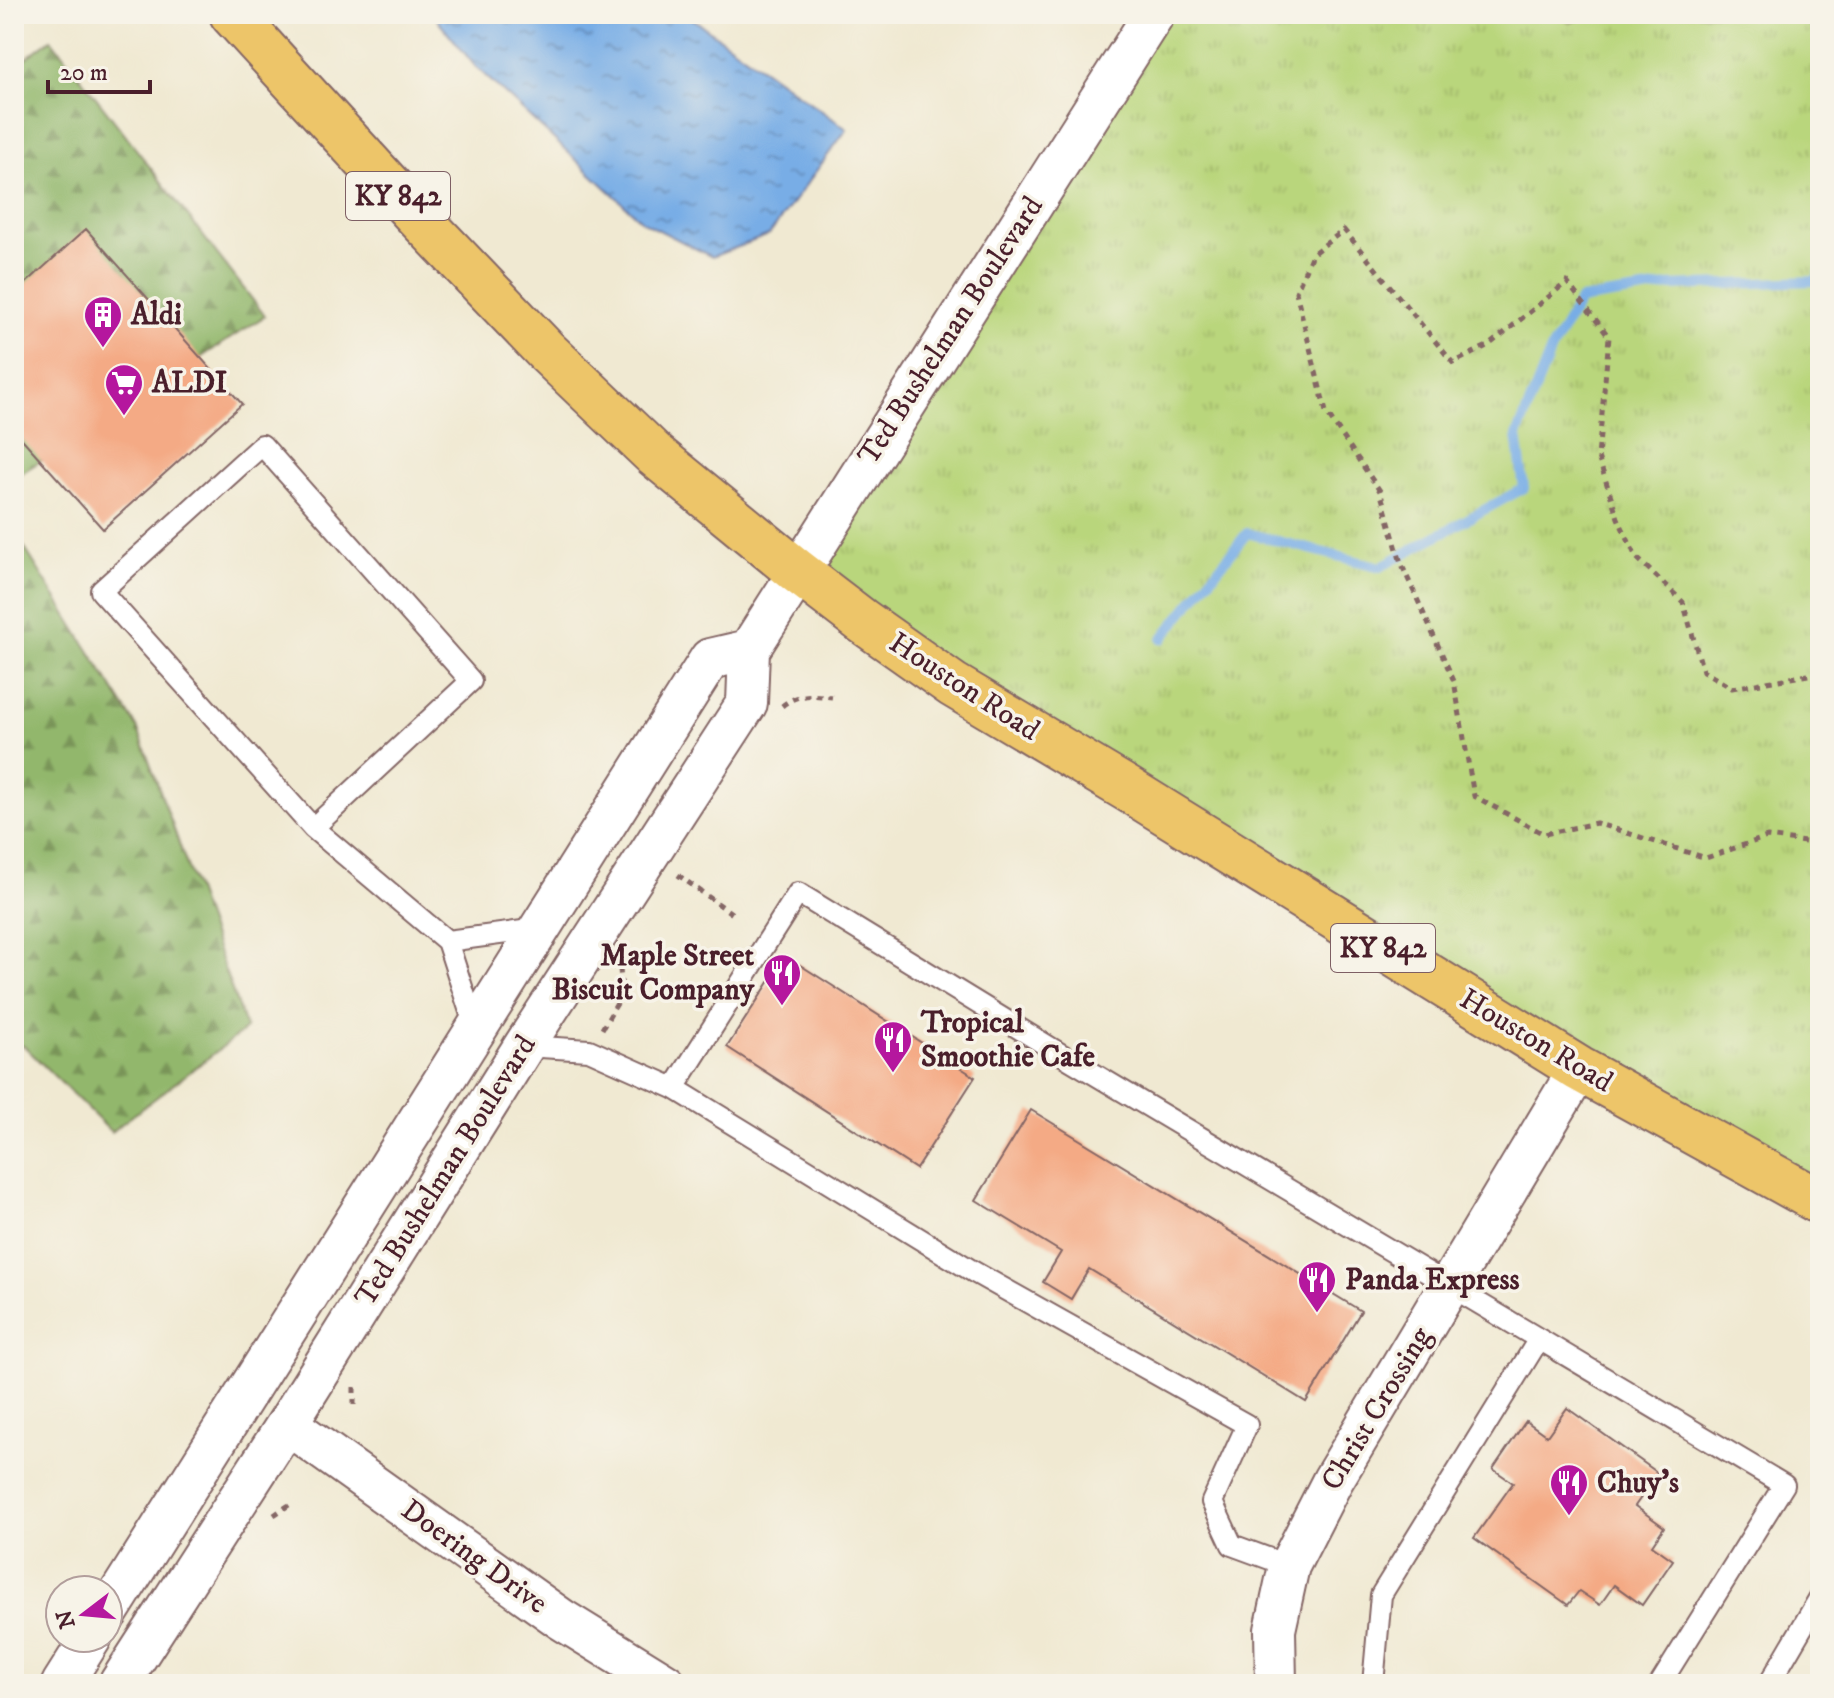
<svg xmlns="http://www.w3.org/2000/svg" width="1834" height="1698" viewBox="0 0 1834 1698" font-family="'IM FELL DW Pica',serif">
<defs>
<pattern id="grass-tufts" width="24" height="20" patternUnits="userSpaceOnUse" patternTransform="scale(2)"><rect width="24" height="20" fill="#b9d67c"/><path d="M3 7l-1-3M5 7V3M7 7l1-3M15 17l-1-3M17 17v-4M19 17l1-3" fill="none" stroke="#a1b76b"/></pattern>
<pattern id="forest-firs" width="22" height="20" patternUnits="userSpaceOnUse" patternTransform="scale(2)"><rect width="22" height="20" fill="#92b76c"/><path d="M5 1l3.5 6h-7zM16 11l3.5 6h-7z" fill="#799459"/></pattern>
<pattern id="water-ripples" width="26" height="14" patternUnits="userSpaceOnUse" patternTransform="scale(2)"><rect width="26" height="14" fill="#78ade6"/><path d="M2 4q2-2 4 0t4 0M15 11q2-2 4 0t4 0" fill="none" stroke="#648cbb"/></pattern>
</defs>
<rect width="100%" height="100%" fill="#f7f3e8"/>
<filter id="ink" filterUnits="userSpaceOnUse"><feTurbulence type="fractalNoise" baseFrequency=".0125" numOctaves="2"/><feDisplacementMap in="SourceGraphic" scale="16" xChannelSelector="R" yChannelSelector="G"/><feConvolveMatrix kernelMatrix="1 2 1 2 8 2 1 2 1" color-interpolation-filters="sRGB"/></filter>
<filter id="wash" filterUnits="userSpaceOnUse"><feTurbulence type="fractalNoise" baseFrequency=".006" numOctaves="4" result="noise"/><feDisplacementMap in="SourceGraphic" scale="32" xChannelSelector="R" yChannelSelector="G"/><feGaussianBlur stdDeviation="1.8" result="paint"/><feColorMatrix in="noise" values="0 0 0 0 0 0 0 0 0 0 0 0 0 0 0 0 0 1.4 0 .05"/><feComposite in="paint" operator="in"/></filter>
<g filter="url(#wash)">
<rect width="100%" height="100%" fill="#f0e9d2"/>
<!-- grass -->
<path fill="url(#grass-tufts)" stroke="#827a54" stroke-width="2" d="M1154,14h402l14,9 21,-9h229v1188l-1023,-631z"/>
<!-- forest -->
<path fill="url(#forest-firs)" stroke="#6e6b4c" stroke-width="2" d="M51,39l214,277 -251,162v-411z
M14,531l123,196 109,302 -135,103 -87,-86 -10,-1z"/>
<!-- water -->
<path fill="url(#water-ripples)" stroke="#616688" stroke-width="2" d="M433,14h253l161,115 -78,106 -57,22 -69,-35 -168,-156z"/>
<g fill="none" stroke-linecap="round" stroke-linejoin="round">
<!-- stream -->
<path stroke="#78ade6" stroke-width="10" d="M1162,639l85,-106 133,34 144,-79 -7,-52 34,-86 29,-50 90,-14 146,-5 4,-9"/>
</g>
<g id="blocks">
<!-- building -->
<path fill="#f4aa85" d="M86,229l156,175 -139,125 -89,-99v-136z
M786,956l189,121 -59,92 -189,-122z
M1031,1110l330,201 -55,91 -217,-133 -18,30 -28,-17 18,-30 -85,-52z
M1567,1408l91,65 -23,33 29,21 -12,18 21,15 -31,45 -28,-20 -14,20 -21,-14 -11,14 -94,-67 39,-55 -20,-14 33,-48 21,15z"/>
</g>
</g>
<g filter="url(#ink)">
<use href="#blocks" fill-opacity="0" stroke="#846665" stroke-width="2"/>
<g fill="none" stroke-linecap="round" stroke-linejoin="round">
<!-- service casing -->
<g stroke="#846665" stroke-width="24">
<path id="service" d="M313,828l158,-147 -209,-236 -161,146 212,237 134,113 29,89
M447,941l91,-12
M524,1046l65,4 85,38 300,184 273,153 -35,77 20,43 57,21
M674,1088l124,-195 261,160 725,432 -124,199
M1373,1684l8,-89 158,-256
M1769,1684l51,-87"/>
</g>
<!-- minor casing -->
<g stroke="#846665" stroke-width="44">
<path id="minor" d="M287,1424l274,195 105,65
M108,1612l602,-953 39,-9
M62,1684l29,-46
M119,1684l168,-260 237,-378 223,-343 2,-53 405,-636
M1276,1684l-1,-54 14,-64 44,-86 246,-411"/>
</g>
<!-- primary casing -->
<g stroke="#846665" stroke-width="48">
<path id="primary" d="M232,14l183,200 131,137 109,104 142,116 64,49 92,65 176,105 450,279 241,133"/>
</g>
<!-- path -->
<path stroke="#846665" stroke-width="5" stroke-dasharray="6 6" stroke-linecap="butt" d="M1820,673l-88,15 -29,-17 -20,-69 -47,-45 -18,-39 -20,-61 11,-120 -42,-55 -78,63 -36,18 -109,-133 -32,24 -16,38 30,120 54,79 21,72 53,118 20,115 70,38 52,-11 110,35 61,-21 53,7
M782,706c16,-13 31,-11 50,-9
M678,875l56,40
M602,1029l20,-34 -2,-27
M354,1387v19
M274,1515l18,-12"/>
<!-- service -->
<use href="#service" stroke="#fff" stroke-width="20"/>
<!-- minor -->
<use href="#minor" stroke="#fff" stroke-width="40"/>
<!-- primary -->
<use href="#primary" stroke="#edc569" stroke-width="44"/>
</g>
</g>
<!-- icons -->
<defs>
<g id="building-pin" transform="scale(2)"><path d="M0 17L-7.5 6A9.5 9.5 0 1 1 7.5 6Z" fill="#b5179e" stroke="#f7f3e8"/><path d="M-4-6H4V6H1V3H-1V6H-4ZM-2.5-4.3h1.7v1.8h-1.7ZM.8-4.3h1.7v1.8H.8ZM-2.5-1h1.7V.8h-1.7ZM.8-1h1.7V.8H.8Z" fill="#fff"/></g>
<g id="supermarket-pin" transform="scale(2)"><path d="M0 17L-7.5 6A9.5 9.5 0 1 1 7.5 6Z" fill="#b5179e" stroke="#f7f3e8"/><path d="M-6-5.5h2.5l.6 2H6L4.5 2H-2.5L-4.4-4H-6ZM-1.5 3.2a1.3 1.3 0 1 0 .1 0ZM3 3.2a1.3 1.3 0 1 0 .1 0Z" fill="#fff"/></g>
<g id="restaurant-pin" transform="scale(2)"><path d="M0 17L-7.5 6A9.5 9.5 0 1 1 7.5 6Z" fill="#b5179e" stroke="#f7f3e8"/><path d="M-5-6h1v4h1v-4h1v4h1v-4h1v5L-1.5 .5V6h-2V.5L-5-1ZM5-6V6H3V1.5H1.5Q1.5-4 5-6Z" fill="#fff"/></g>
</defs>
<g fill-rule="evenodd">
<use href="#building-pin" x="103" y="315"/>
<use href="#supermarket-pin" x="124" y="383"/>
<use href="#restaurant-pin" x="782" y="973"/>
<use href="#restaurant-pin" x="893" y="1040"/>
<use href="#restaurant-pin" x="1317" y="1280"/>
<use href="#restaurant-pin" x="1569" y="1483"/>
</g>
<g text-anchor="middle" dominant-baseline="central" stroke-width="7" stroke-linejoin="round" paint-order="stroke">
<!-- shield labels -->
<g fill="#f7f3e8" stroke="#7e5f64" stroke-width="2">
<rect x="346" y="172" width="104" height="48" rx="6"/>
<rect x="1331" y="924" width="104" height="48" rx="6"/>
</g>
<g font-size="28" font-weight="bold" fill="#4a1f2b">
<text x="398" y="196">KY 842</text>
<text x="1383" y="948">KY 842</text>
</g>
<!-- poi labels -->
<g font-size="30" font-weight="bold" fill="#4a1f2b" stroke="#f7f3e8" text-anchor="start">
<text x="131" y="315">Aldi</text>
<text x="152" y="383">ALDI</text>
<text x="754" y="956" text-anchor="end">Maple Street<tspan x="754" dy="34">Biscuit Company</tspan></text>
<text x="921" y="1023">Tropical<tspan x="921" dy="34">Smoothie Cafe</tspan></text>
<text x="1345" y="1280">Panda Express</text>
<text x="1597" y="1483">Chuy's</text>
</g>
<!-- street labels -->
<g font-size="30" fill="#4a1f2b" stroke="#f7f3e8">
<text transform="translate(951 331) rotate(-57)">Ted Bushelman Boulevard</text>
<text transform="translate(964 687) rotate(33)">Houston Road</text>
<text transform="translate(1536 1041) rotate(31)">Houston Road</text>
<text transform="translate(446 1171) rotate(-58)">Ted Bushelman Boulevard</text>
<text transform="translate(1377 1409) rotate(-59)">Christ Crossing</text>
<text transform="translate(474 1557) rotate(36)">Doering Drive</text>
</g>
</g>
<!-- margin -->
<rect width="1834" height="1698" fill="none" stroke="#f7f3e8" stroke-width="48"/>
<!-- north arrow -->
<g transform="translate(84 1614) rotate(254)"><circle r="38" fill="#f7f3e8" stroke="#b29e9c" stroke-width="2"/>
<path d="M0-6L14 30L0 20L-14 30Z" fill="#b5179e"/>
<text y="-12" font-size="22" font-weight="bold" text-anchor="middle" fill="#4a1f2b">N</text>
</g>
<!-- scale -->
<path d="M48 80v12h102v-12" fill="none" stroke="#4a1f2b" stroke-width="4"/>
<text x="60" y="80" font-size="24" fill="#4a1f2b" stroke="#f7f3e8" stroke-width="6" paint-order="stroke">20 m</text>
</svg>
